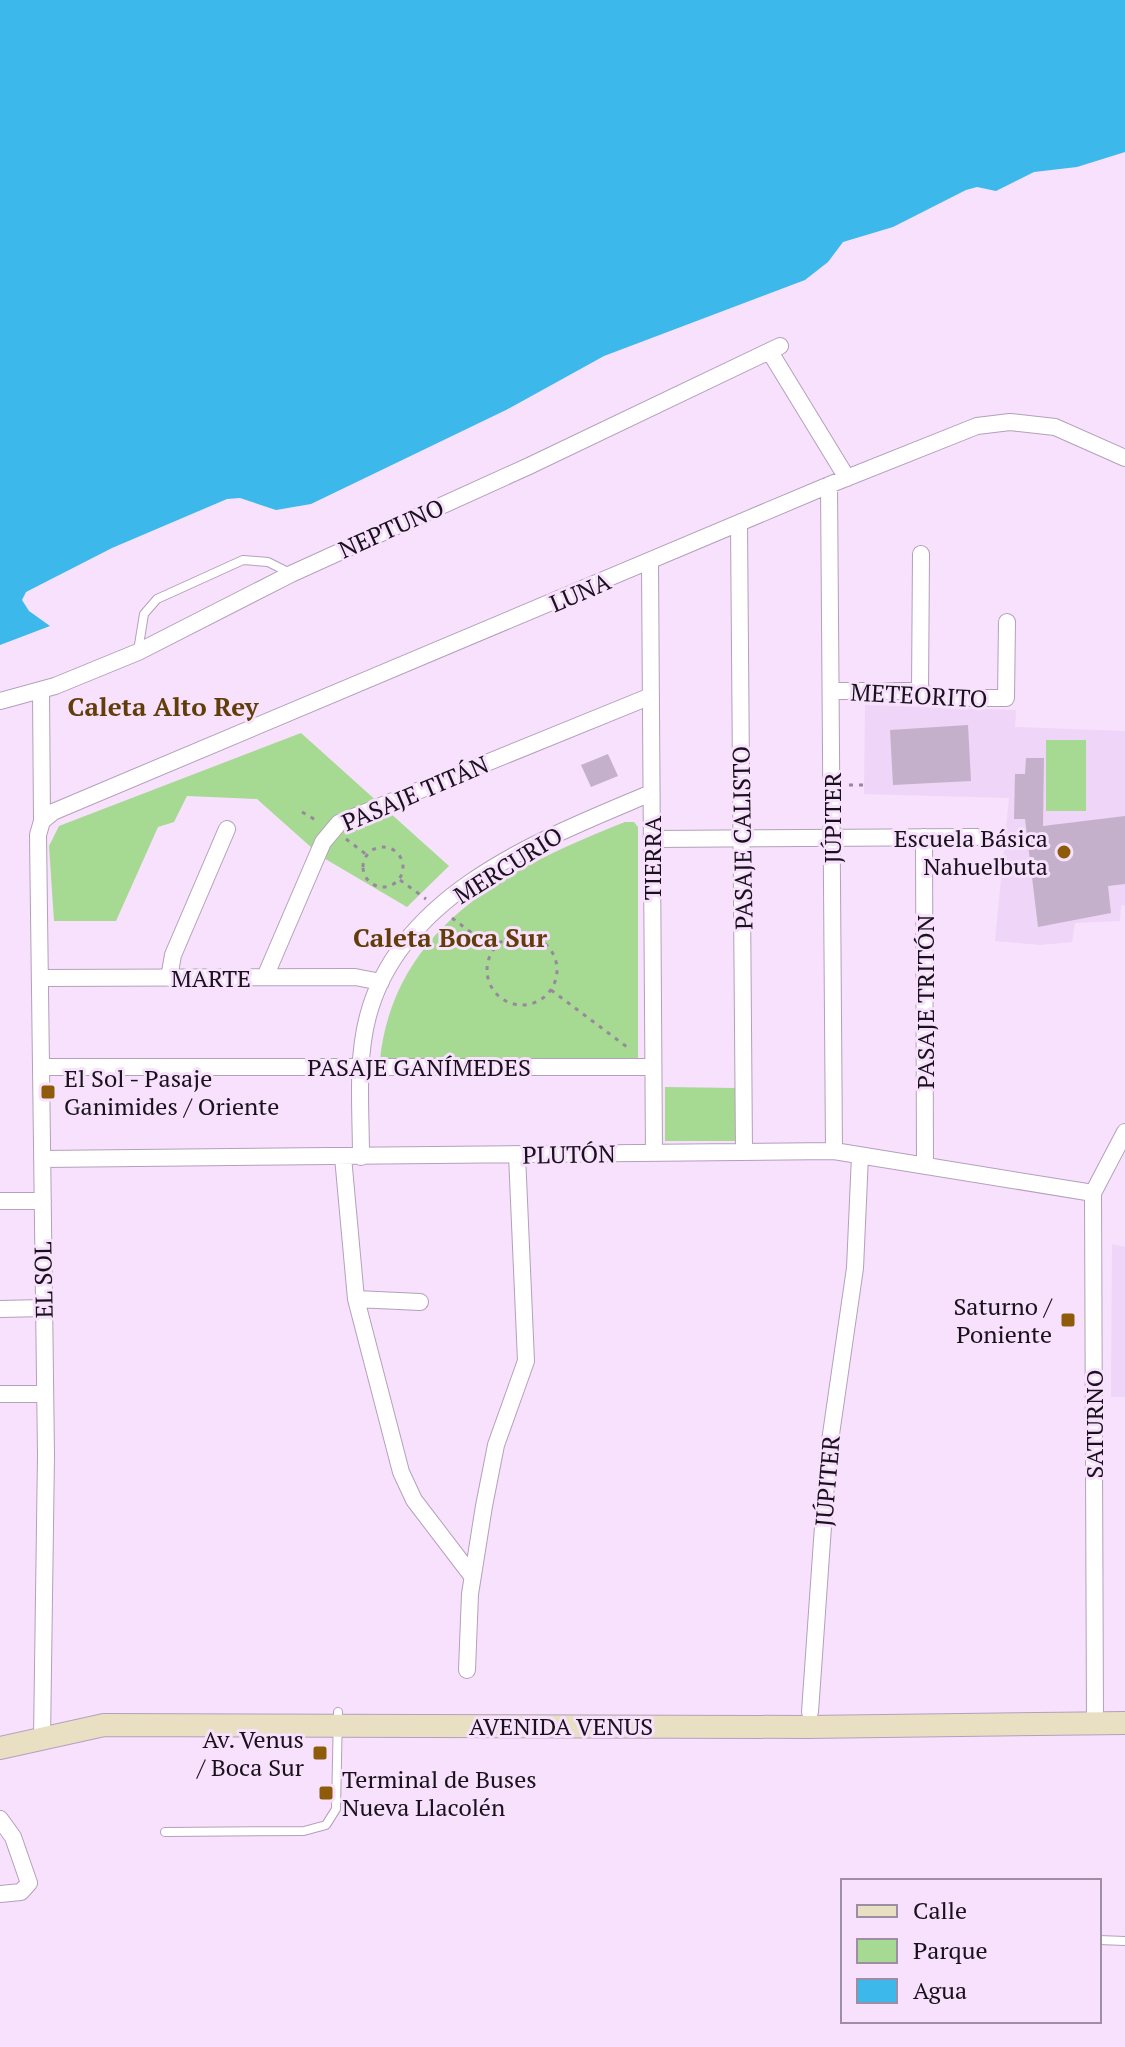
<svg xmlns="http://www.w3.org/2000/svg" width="1125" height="2047" viewBox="0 0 1125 2047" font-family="'PT Serif',serif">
<rect width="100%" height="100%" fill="#f7e1fd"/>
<!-- built -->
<path fill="#efd5f7" d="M865,705l151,5 -1,17 110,4v174l-4,1 -1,15 -45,2 -3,19 -32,3 -45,-4 14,-143 -145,-4z
M1112,1244l13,3v150h-14z"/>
<!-- green -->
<path fill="#a6d992" d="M301,733l148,133 -42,41 -85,-50 -65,-58 -70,-3 -13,26 -16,5 -42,94h-62l-5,-75 10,-20z
M1046,740h40v71h-40z
M625,822h9l4,5v231l-258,1c15,-135 131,-192 245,-237z
M665,1087l71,1v53h-71z"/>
<!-- water -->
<path fill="#3cb8ea" d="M0,0h1125v152l-48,15 -43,5 -38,19 -19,-4 -11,3 -73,37 -50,15 -15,20 -23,18 -201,76 -98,54 -195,94 -35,6 -36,-12 -13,1 -115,49 -86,44 -4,8 7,11 21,15 -50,19z"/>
<!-- building -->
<path fill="#c5b0cb" d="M968,725l3,56 -78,4 -3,-55z
M608,754l10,22 -27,11 -10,-22z
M1026,758h18l-1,68 82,-10v68l-17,2 3,27 -73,14 -13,-108h-11l1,-45h10z"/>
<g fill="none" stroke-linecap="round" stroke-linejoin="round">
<!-- lane casing -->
<g stroke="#b4a0ba" stroke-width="10">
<path id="lane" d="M138,651l6,-37 13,-15 86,-39 25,2 22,11
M165,1832l139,-1 22,-6 10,-16 2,-97
M1099,1940l26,1"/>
</g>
<!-- street casing -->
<g stroke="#b4a0ba" stroke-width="18">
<path id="street" d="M770,352l77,126
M829,485l5,666
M739,524l5,628
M650,563l4,590
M41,690l1,131 -4,14 8,620 -4,284
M831,691h89l15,7h71l1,-76
M920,691l1,-137
M0,701l55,-15 83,-34 153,-78 238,-108 251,-120
M42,821l11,-9 776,-327 148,-59 33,-4 45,5 70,31
M924,837l1,329
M651,839l327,-2
M265,977l58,-135 16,-19 312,-127
M40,978l315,-1 26,5
M169,978l4,-23 54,-126
M41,1067h612
M343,1157l13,142 45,173 13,28 58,76
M361,1157c0,-47 -5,-96 7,-141 33,-125 177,-178 283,-223
M42,1159l792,-8 259,42
M0,1201h43
M356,1299l64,3
M0,1309l44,-1
M0,1394h45
M467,1670l3,-76 14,-88 12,-61 30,-84 -9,-206
M810,1712l18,-257 27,-187 5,-112
M1095,1724l-2,-531 32,-61
M0,1819l13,18 16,46 -8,9 -21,2"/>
</g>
<!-- secondary casing -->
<g stroke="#b4a0ba" stroke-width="24">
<path id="secondary" d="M0,1748l104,-23 703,2 318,-4"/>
</g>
<!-- path -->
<path stroke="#98889d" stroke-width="3" stroke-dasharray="4 6" stroke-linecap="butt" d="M849,785h15
M302,812l17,10
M346,839l21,16
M363 867a20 20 0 1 1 40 0a20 20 0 1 1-40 0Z
M400,880l26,19
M452,918l41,31
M487 970a35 35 0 1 1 70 0a35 35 0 1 1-70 0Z
M551,990l80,60"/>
<!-- lane -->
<use href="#lane" stroke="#fff" stroke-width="8"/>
<!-- street -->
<use href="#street" stroke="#fff" stroke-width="16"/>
<!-- secondary -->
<use href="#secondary" stroke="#e9e0c4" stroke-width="22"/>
</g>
<!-- markers -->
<g fill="#8e5b0a" stroke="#f7e1fd" stroke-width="3">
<circle cx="1064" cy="852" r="8"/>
<rect x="40" y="1084" width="16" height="16" rx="4"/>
<rect x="1060" y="1312" width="16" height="16" rx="4"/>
<rect x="312" y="1745" width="16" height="16" rx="4"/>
<rect x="318" y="1785" width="16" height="16" rx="4"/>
</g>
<g text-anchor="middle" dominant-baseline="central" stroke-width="6" stroke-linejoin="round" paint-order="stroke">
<!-- street labels -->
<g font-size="24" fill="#19111b" stroke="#f7e1fd">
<text transform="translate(391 528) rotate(-24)">NEPTUNO</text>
<text transform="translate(580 592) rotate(-23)">LUNA</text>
<text transform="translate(919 695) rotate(3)">METEORITO</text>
<text transform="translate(415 793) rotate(-23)">PASAJE TITÁN</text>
<text transform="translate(832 818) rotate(-90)">JÚPITER</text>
<text transform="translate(742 838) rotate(-91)">PASAJE CALISTO</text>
<text transform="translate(652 858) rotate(-90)">TIERRA</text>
<text transform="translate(508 865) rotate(-32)">MERCURIO</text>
<text x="211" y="978">MARTE</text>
<text transform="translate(925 1002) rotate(-90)">PASAJE TRITÓN</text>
<text x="419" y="1067">PASAJE GANÍMEDES</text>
<text transform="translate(569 1154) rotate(-1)">PLUTÓN</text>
<text transform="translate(43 1280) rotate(-91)">EL SOL</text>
<text transform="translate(1094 1424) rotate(-90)">SATURNO</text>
<text transform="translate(827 1481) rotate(-85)">JÚPITER</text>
<text x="561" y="1726">AVENIDA VENUS</text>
</g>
<!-- poi labels -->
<g font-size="24" fill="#19111b" stroke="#f7e1fd" text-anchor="end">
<text x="1048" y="838">Escuela Básica<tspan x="1048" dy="28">Nahuelbuta</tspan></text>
<text x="64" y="1078" text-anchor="start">El Sol - Pasaje<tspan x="64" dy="28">Ganimides / Oriente</tspan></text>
<text x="1052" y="1306">Saturno /<tspan x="1052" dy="28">Poniente</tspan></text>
<text x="304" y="1739">Av. Venus<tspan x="304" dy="28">/ Boca Sur</tspan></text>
<text x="342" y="1779" text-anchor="start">Terminal de Buses<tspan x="342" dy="28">Nueva Llacolén</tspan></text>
</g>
<!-- neighbourhood labels -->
<g font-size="26" font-weight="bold" fill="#613e09" stroke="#f7e1fd">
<text x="163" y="706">Caleta Alto Rey</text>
<text x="450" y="937">Caleta Boca Sur</text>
</g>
</g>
<!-- legend -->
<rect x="841" y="1879" width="260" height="144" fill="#f7e1fd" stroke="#9e8ea3" stroke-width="2"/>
<rect x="857" y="1905" width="40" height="12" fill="#e9e0c4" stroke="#9e8ea3" stroke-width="2"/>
<text x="913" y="1919" font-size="24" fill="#19111b">Calle</text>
<rect x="857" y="1939" width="40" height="24" fill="#a6d992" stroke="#9e8ea3" stroke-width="2"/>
<text x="913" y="1959" font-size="24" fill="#19111b">Parque</text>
<rect x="857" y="1979" width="40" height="24" fill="#3cb8ea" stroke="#9e8ea3" stroke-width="2"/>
<text x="913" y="1999" font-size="24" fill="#19111b">Agua</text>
</svg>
